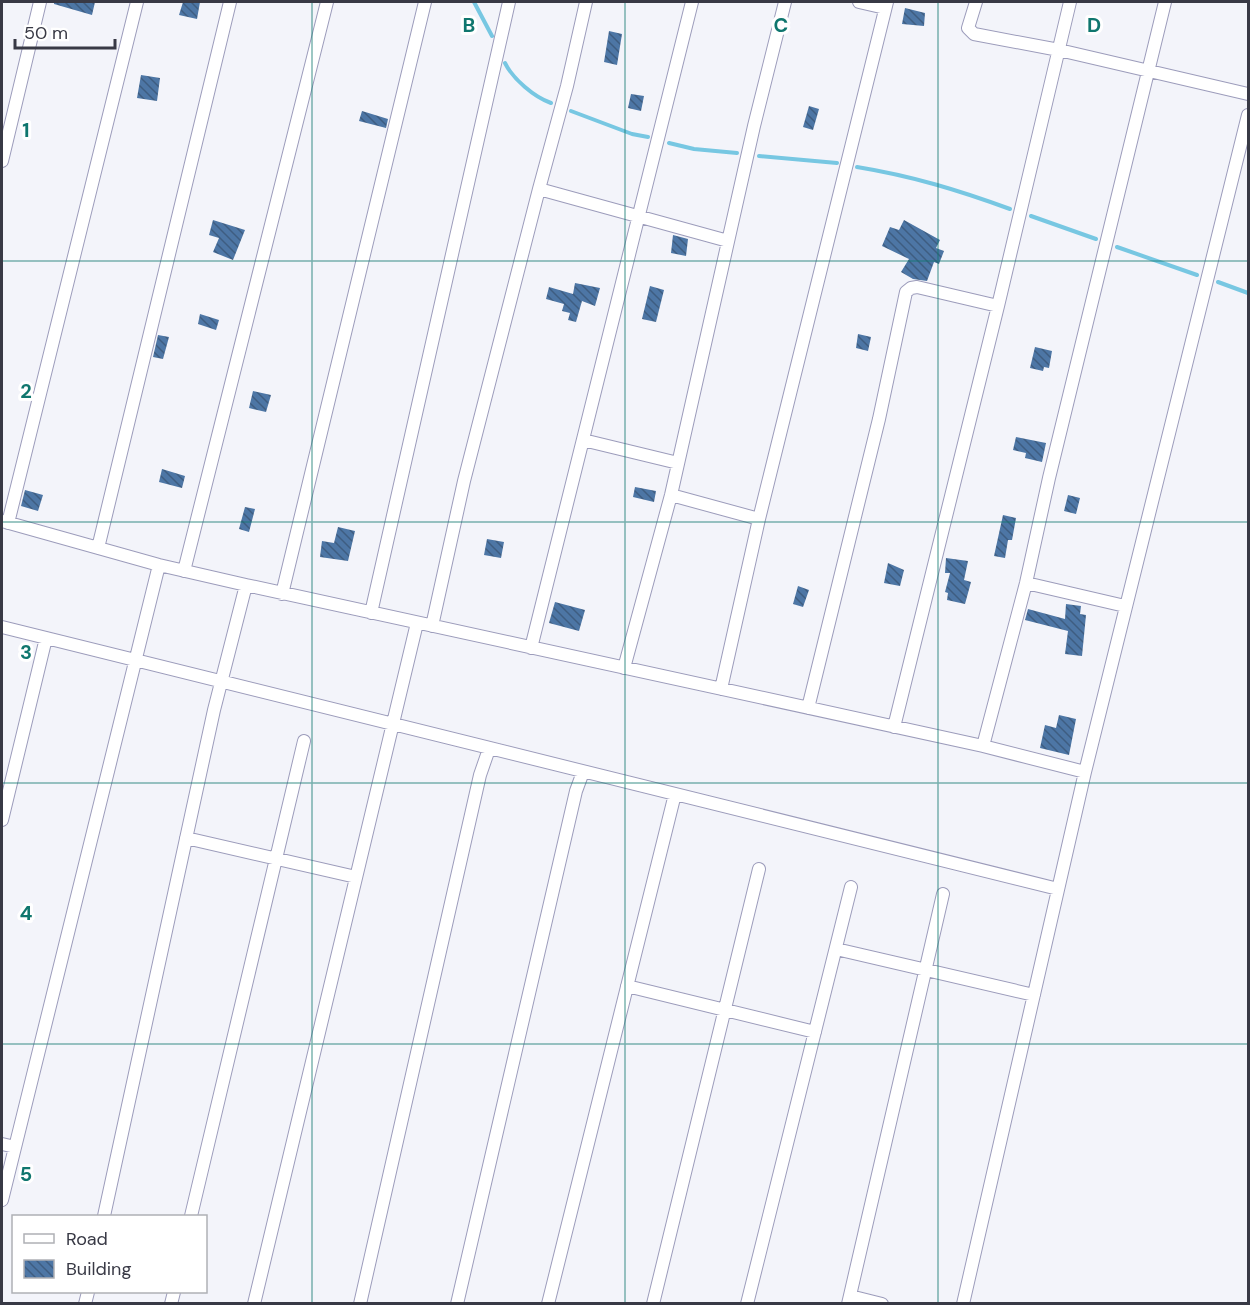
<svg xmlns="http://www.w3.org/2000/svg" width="1250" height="1305" viewBox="0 0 1250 1305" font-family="'DM Sans',sans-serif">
<defs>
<pattern id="building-back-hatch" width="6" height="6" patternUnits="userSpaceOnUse" patternTransform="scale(1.5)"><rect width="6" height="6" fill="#4d76a5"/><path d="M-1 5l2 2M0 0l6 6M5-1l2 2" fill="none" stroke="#3e5d81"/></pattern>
</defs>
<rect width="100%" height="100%" fill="#f3f4fa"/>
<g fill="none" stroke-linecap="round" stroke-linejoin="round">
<!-- stream -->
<path stroke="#77c7e2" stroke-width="4" d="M474,2l18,34
M505,63c8,16 29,34 46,40
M571,111l61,23 16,3
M669,143l25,6 43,4
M759,156l78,7
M857,167c55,9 101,23 153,42
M1031,216l65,23
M1117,247l80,28
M1218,282l30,11"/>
</g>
<!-- building -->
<path fill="url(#building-back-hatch)" d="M54,2h41l-3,13 -38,-11z
M183,2h17l-3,17 -18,-4z
M905,8l20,5 -1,13 -22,-2z
M609,31l13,3 -5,31 -13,-3z
M141,75l19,3 -3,23 -20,-3z
M631,94l13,2 -3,15 -13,-3z
M809,106l10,3 -6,21 -10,-3z
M362,111l26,8 -2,9 -27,-7z
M213,220l32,10 -12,30 -20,-8 6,-14 -10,-3z
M904,220l36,20 -4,8 8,3 -5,13 -5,-2 -7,19 -14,-2 -12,-7 8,-13 -27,-13 8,-19 9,3z
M673,235l15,4 -2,17 -15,-3z
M575,283l25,5 -5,18 -13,-5 -6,21 -8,-2 2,-7 -8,-2 2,-7 -18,-5 3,-12 24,7z
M650,286l14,4 -8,32 -14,-3z
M200,314l19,6 -3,10 -18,-6z
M858,334l13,3 -3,14 -12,-3z
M158,335l11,2 -6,22 -10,-2z
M1035,347l17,4 -3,17 -5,-1 -1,4 -13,-3z
M253,391l18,4 -5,17 -17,-4z
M1016,437l30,6 -4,19 -17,-4 1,-5 -13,-3z
M162,469l23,7 -3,12 -23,-6z
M635,487l21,4 -2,11 -21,-5z
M25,490l18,5 -5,16 -17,-5z
M1068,495l12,3 -4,16 -12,-3z
M245,507l10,2 -6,23 -10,-3z
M1003,515l13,3 -4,22h-4l-3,18 -11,-2z
M338,527l17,4 -7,30 -28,-4 2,-16 12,2z
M487,539l17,3 -3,16 -17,-3z
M946,558l22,3 -4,19 7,2 -6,22 -18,-4 1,-7 -3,-1 5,-19h-5z
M888,563l16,7 -4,16 -16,-3z
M798,586l11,4 -6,17 -10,-3z
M555,602l30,8 -6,21 -30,-8z
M1066,604l15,2 -1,8 6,1 -4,41 -17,-2 3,-23 -43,-11 3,-11 37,10z
M1059,715l17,4 -7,36 -29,-7 5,-23 11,3z"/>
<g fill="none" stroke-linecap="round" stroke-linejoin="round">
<!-- minor casing -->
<g stroke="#9c9cbb" stroke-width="14">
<path id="minor" d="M859,2l26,6
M976,2l-8,26 6,6 85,16 189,44
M2,161l38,-159
M539,189l189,52
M583,440l95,23
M671,495l88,24
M2,521l157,44 87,20 737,161 102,26
M8,523l129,-521
M98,548l132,-546
M184,571l143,-569
M1026,583l99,23
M282,594l143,-592
M371,613l138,-611
M432,626l32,-145 75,-292 28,-103 19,-84
M2,627l1056,262
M531,648l161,-646
M624,668l47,-173 83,-369 31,-124
M721,689l38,-170 128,-517
M808,708l71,-289 27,-127 5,-4 6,-1 81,19
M894,727l104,-421 72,-304
M983,746l43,-163 23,-105 116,-476
M2,820l44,-182
M186,838l170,39
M836,949l198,46
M627,986l188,46
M2,1144l13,3
M2,1200l157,-635
M104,1216l110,-506 32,-125
M191,1216l113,-475
M850,1296l32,8
M85,1304l3,-12
M171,1304l3,-12
M254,1304l163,-681
M360,1304l120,-529 9,-26
M457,1304l119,-513 7,-19
M548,1304l127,-510
M653,1304l106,-435
M747,1304l104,-417
M848,1304l95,-410
M963,1304l122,-532 163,-657"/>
</g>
<!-- minor -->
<use href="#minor" stroke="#fff" stroke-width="12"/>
</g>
<!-- grid -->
<path fill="none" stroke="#0f766e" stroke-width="1.5" stroke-opacity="0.55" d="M312,2v1302M625,2v1302M938,2v1302M2,261h1246M2,522h1246M2,783h1246M2,1044h1246"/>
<g font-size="20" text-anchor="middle" font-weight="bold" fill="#0f766e" stroke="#fff" stroke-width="6" stroke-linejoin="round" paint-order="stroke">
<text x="469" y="32">B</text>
<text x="781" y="32">C</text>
<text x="1094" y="32">D</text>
<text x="26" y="137">1</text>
<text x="26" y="398">2</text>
<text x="26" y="659">3</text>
<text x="26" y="920">4</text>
<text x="26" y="1181">5</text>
</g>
<!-- border -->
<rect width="1250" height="1305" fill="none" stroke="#383945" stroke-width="6"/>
<!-- legend -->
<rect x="12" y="1215" width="195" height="78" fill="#ffffff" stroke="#afb0b5" stroke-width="1.5"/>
<rect x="24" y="1234" width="30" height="9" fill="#ffffff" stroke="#afb0b5" stroke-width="1.5"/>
<text x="66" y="1245" font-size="18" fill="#383945">Road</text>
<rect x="24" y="1260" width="30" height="18" fill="url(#building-back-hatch)" stroke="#afb0b5" stroke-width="1.5"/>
<text x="66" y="1275" font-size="18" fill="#383945">Building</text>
<!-- scale -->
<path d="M15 39v9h100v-9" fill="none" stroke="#383945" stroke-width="3"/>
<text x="24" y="39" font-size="18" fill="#383945" stroke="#ffffff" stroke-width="4.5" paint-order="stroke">50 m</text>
</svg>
